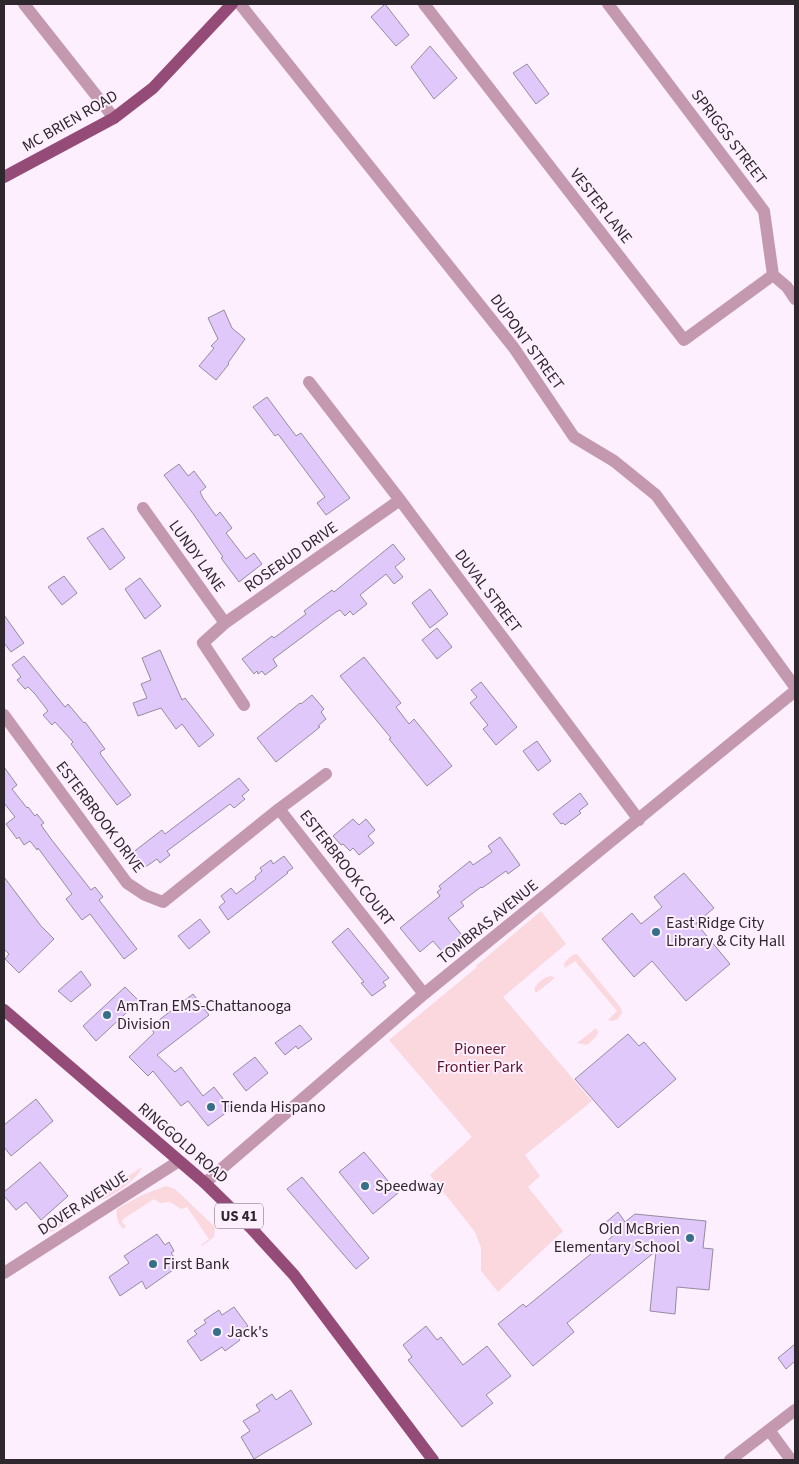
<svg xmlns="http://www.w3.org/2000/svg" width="799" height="1464" viewBox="0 0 799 1464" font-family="'Source Sans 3',sans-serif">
<rect width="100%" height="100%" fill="#feeffe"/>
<!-- green -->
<path fill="#fbd7de" d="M541,911l25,33 -63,53 89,104 -67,54 15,21 -12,11 35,44 -65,61 -17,-21v-23l-6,-16 -45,-57 42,-38 -83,-97 88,-73 -1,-1z
M577,954l44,54 1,5 -4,6 -6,2 -4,-1 9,-9 -42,-50 -10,7 -1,-4c3,-5 7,-9 13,-10z
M551,976l4,2 -19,15 -2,-4c3,-6 10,-12 17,-13z
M596,1028l2,4 -2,5 -9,8 -10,-2z
M142,1167c-4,12 -33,33 -45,34l-1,-4z
M166,1186l9,3 40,38 -1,10 -12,9 -1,-1 8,-6 -22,-32 -6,2 -11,-7 -10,1 -6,-4 -31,20 -1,3 4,4 -2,3c-7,-5 -8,-13 -7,-20l25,-14z
M74,1210l3,4 -3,3 -22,15 -4,-1v-5z"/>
<!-- building -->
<path fill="#e0c8fa" stroke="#958ba0" d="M385,4l24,31 -13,11 -25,-29z
M430,46l27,32 -23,21 -23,-32z
M527,64l22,30 -13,10 -23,-31z
M224,310l8,18 13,11 -17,24 1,1 -13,16 -17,-14 15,-18 -3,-2 7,-7 -10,-21z
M267,397l29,39 5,-3 49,65 -24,17 -9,-12 8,-6 -47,-63 -3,2 -22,-29z
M179,464l9,12 6,-5 12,16 -6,5 3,6 13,18 4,-4 12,16 -6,5 20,26 8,-6 8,11 -23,18 -18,-24 2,-1 -29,-42 -30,-40z
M103,528l22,30 -15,12 -23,-32z
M393,544l12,15 -10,8 8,10 -9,7 -8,-10 -26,21 7,9 -14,11 -3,-4 -5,5 -5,-6 -4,2 -63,47 4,7 -12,9 -3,-4 -4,3 -1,-3 -3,3 -12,-15 30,-23 2,2 32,-24 -2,-3 28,-21 2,2z
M64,576l13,17 -15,12 -14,-18z
M140,578l21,28 -16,13 -20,-30z
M430,589l18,25 -18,14 -18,-25z
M4,615l20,28 -13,9 -7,-9z
M437,628l15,19 -15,12 -15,-19z
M160,650l22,50 3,-2 29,37 -15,12 -17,-23 -6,5 -15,-21 -23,8 -5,-13 14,-5 -6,-14 10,-4 -9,-22z
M24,656l41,51 3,-3 16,19 1,-1 20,27 -5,3 1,3 30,40 -14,10 -46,-61 2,-2 -18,-20 -3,3 -9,-10 5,-4 -13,-17 -7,-7 -3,2 -8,-9 4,-3 -9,-12z
M364,657l37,46 -5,4 13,17 5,-5 38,47 -25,20 -38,-47 2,-1 -51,-62z
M481,682l36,45 -21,18 -13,-16 5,-4 -18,-22 7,-6 -6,-7z
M312,695l12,14 -3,3 5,7 -8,7 2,1 -44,35 -19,-24 43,-35 1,1z
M537,741l14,20 -13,10 -15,-20z
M4,767l13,18 -5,4 15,19 1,-1 7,9 2,-2 7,9 -3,2 10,14 40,51 4,-3 8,10 -4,3 38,49 -13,10 -34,-45 -8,6 -16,-21 6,-5 -34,-46 -1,2 -7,-9 -6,4 -5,-8 -2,2 -11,-15 9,-7 -11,-14z
M239,778l10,12 -7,6 3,3 -11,9 -4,-4 -63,47 3,4 -10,8 -3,-4 -13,9 -12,-15 30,-23 3,4z
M580,793l8,11 -9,7 2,2 -16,12 -2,-2 -2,1 -8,-10z
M353,819l6,6 7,-6 9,11 -7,6 6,7 -15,12 -6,-7 -3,3 -7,-7 -2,1 -8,-9z
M500,837l20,28 -12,9 -2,-3 -24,17 -1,-1 -20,15 3,4 -16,12 17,21 -20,16 -12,-14 -13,11 -20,-24 40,-32 -3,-4 4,-3 -2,-3 31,-25 3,4 19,-13 -4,-6z
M284,856l9,12 -6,4 1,1 -60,47 -9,-13 6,-5 -4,-6 10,-8 5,6 20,-15 -1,-2 7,-6 -2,-3 11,-8 2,4z
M684,873l30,35 -18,15 34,41 -44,37 -34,-40 -18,16 -32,-38 30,-26 9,11 21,-17 -8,-10z
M4,877l37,49 13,13 -35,34 -14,-14 4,-5 -5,-5z
M200,919l10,13 -21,17 -11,-13z
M348,928l41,50 -6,4 3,4 -14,10 -11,-13 3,-1 -32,-40z
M81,971l10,14 -20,17 -13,-11z
M125,987l14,14 -43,40 -13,-15z
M193,994l16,21 -52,40 18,17 6,-5 22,29 11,-9 17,22 -23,17 -20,-25 -7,5 -28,-35 -5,5 -19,-19 25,-24 -4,-6z
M300,1025l12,14 -14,10 -2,-3 -11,9 -10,-12z
M628,1034l11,12 5,-4 32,37 -58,49 -43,-49z
M255,1057l13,16 -22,18 -13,-17z
M36,1099l17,22 -42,35 -7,-9v-22z
M364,1152l34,41 -25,21 -34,-42z
M40,1162l28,34 -27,24 -15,-18 -10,8 -12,-14v-4z
M302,1177l67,81 -13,11 -69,-80z
M618,1212l7,10 10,-8 71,7 -3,27 10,1 -4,41 -32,-3 -2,27 -25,-3 6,-60 -89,72 7,9 -41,34 -35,-42 25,-20 3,3 88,-72 -10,-11z
M157,1234l8,11 4,-3 5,9 -3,2 9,12 -34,24 -4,-8 -22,15 -11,-19 20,-14 -5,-7z
M234,1307l14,19 -12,8 4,6 -15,11 -3,-4 -21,14 -14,-20 10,-7 -3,-3 12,-8 -2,-3 15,-10 3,5z
M426,1326l11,14 4,-3 22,28 24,-19 24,30 -25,19 7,8 -31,24 -54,-67 4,-3 -9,-12z
M795,1344v17l-9,8 -8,-11z
M291,1390l21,34 -58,35 -13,-22 9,-6 -7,-10 17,-10 -4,-6 16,-11 4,6z"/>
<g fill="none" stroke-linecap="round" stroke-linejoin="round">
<!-- minor -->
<path stroke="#c499b0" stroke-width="12" d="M24,4l90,114
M240,4l274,344 60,89 40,24 42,34 139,192
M424,4l260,336 89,-65
M608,4l156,207 9,64 14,12 8,12
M309,382l91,118 239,320
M143,508l82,115
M244,705l-41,-62 22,-20 175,-123
M4,715l123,168 18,12 18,7 116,-93 47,-35
M279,809l145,185
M205,1183l219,-189 371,-303
M4,1273l175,-112
M769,1430l22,30
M730,1460l65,-50"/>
<!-- major -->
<path stroke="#954b77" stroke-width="12" d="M4,177l110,-59 39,-30 79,-84
M4,1010l201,173 46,45 43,47 139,185"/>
</g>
<!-- markers -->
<g fill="#367088" stroke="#feeffe" stroke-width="2">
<circle cx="656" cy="932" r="5"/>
<circle cx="107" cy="1015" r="5"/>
<circle cx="211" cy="1107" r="5"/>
<circle cx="365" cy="1186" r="5"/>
<circle cx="690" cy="1238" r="5"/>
<circle cx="153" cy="1264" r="5"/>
<circle cx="217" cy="1332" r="5"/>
</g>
<g text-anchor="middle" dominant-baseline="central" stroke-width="4" stroke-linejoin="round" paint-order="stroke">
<!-- shield labels -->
<rect fill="#feeffe" stroke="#6c636c" stroke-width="1" x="215" y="1203.5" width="48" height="25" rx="4"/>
<g font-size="15" font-weight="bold" fill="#2e272e">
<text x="239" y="1216">US 41</text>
</g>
<!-- street labels -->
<g font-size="16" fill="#2e272e" stroke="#feeffe">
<text transform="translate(70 121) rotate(-30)">MC BRIEN ROAD</text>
<text transform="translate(729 137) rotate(53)">SPRIGGS STREET</text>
<text transform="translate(601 206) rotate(52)">VESTER LANE</text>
<text transform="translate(527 342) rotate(54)">DUPONT STREET</text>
<text transform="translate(197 556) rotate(54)">LUNDY LANE</text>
<text transform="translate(291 557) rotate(-35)">ROSEBUD DRIVE</text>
<text transform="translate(488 591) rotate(53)">DUVAL STREET</text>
<text transform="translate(100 817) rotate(53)">ESTERBROOK DRIVE</text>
<text transform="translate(347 868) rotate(52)">ESTERBROOK COURT</text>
<text transform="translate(488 922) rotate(-39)">TOMBRAS AVENUE</text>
<text transform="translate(183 1143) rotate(41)">RINGGOLD ROAD</text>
<text transform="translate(83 1203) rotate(-33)">DOVER AVENUE</text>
</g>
<!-- poi labels -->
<g font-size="16" fill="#2e272e" stroke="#feeffe" text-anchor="start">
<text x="666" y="923">East Ridge City<tspan x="666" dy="18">Library &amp; City Hall</tspan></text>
<text x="117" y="1006">AmTran EMS-Chattanooga<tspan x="117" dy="18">Division</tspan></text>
<text x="221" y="1107">Tienda Hispano</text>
<text x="375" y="1186">Speedway</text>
<text x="680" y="1229" text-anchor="end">Old McBrien<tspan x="680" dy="18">Elementary School</tspan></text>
<text x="163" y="1264">First Bank</text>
<text x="227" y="1332">Jack's</text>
</g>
<!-- park labels -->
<g font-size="16" fill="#5a142b" stroke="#feeffe">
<text x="480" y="1049">Pioneer<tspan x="480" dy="18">Frontier Park</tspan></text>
</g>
</g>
<!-- border -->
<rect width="799" height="1464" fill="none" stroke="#2e272e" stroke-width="10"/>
</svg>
